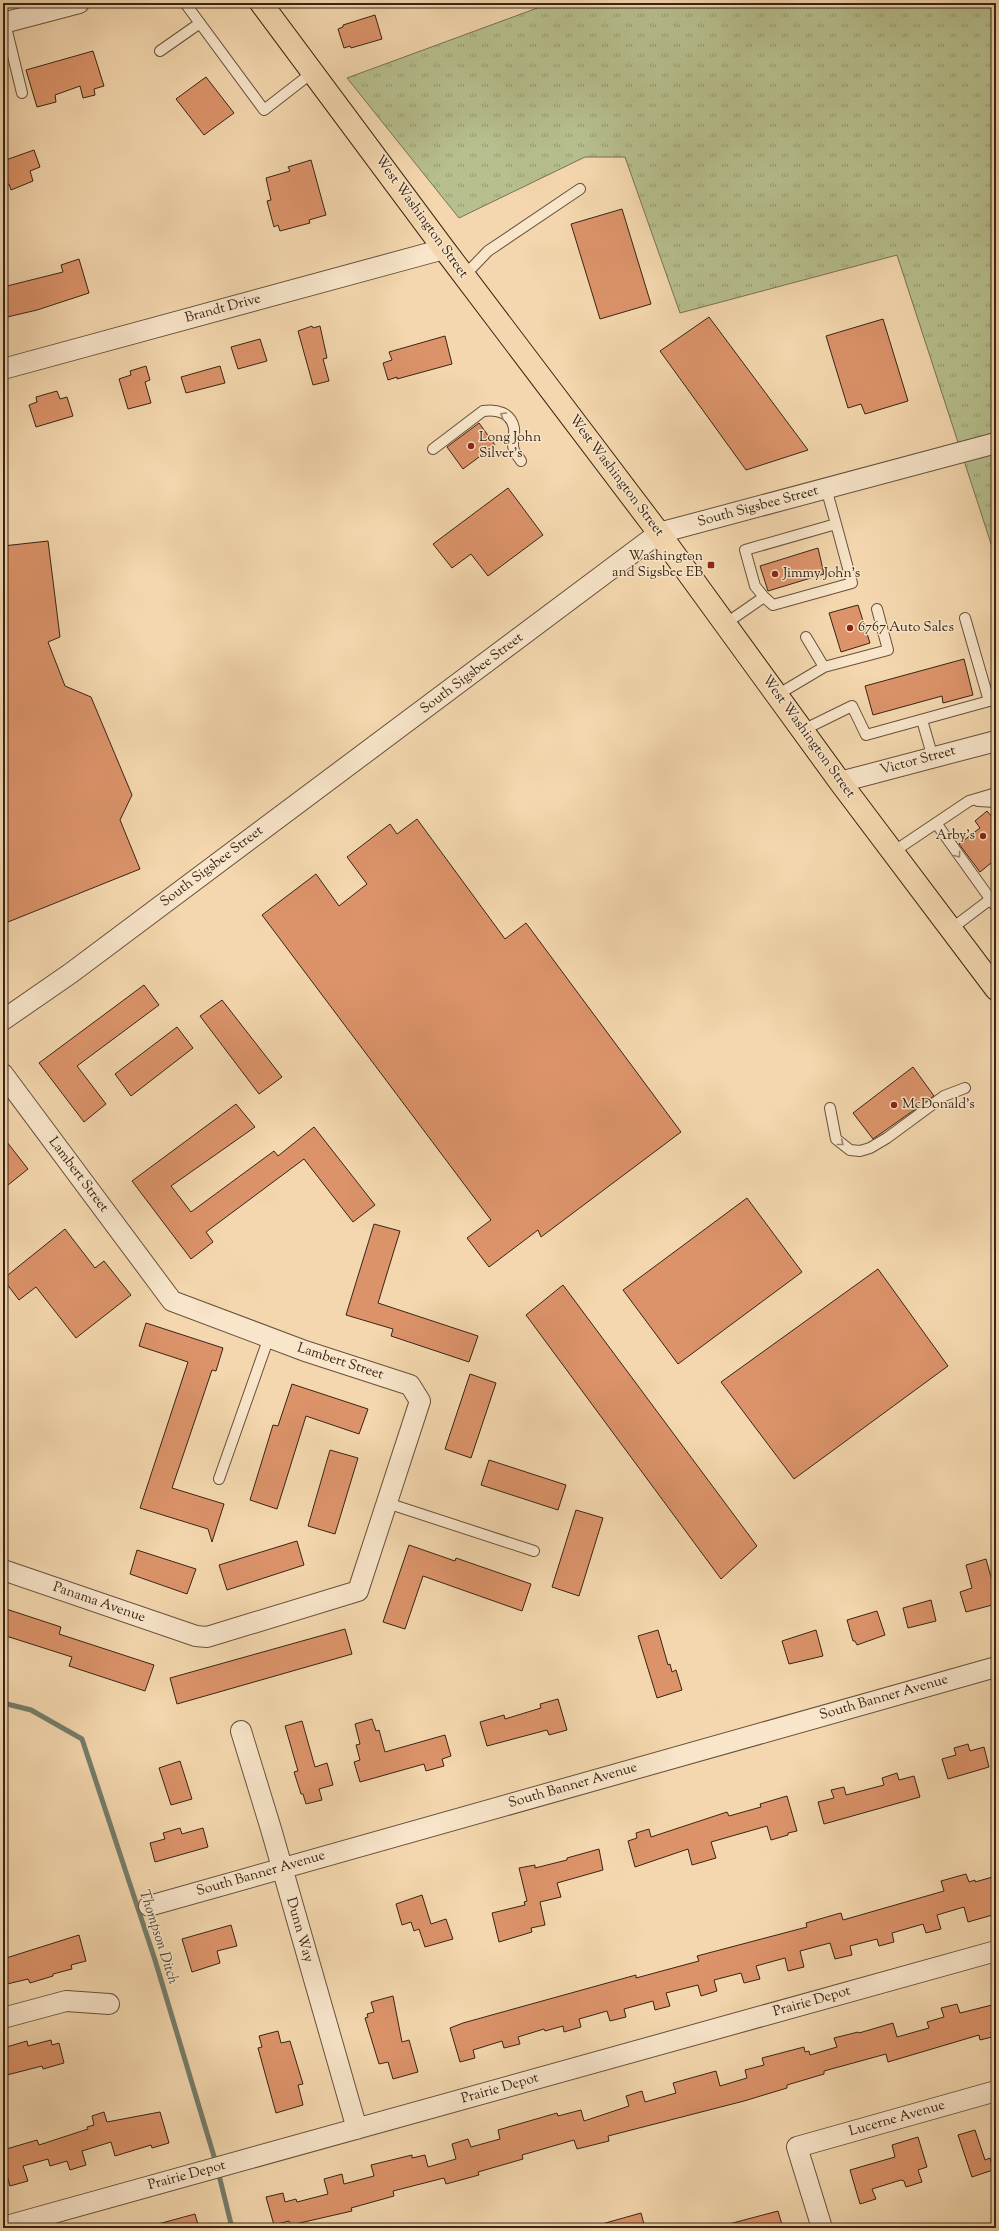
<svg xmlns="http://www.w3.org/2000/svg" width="999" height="2231" viewBox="0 0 999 2231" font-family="'Sorts Mill Goudy',serif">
<defs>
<pattern id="grass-tufts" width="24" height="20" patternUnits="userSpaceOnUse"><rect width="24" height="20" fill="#b7bf8e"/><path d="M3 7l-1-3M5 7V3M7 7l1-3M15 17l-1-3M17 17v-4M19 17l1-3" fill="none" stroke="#969b73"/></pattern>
</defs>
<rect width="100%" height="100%" fill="#f4d7ae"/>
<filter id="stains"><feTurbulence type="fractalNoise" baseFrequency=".005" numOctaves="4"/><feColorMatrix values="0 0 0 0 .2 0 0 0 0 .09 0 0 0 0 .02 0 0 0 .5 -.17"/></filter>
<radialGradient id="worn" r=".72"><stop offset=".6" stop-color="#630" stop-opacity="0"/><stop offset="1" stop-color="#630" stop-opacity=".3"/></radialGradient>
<!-- grass -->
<path fill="url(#grass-tufts)" stroke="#787252" d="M551,3h445v556l-99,-304 -217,58 -55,-156h-40l-126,61 -112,-140z"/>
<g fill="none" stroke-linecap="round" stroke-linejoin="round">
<!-- stream -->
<path stroke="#757e6b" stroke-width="5" d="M3,1703l28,7 51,29 73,221 61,203
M218,2171l14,57"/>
</g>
<!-- building -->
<path fill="#dc936a" stroke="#382415" d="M375,15l7,24 -31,9 -1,-2 -6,2 -6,-19 5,-2v-2z
M93,51l11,35 -10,3 1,6 -12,3 -3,-12 -25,9 1,7 -19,5 -11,-37z
M206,77l28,36 -30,22 -28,-36z
M34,150l6,17 -10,4 3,10 -22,9 -2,-6 -6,2v-25z
M311,160l15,55 -17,5 1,3 -30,8 -2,-6 -4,2 -7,-26 4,-1 -5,-22 24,-7 -2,-4z
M622,209l29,95 -51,15 -29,-95z
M79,259l10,34 -52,17 -34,8v-31l60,-15 -2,-7z
M709,317l99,133 -62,20 -86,-119z
M883,319l25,82 -43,13 -4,-10 -13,4 -22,-72z
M312,326l1,2 7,-2 7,32 -4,1 6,22 -16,4 -15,-54z
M445,336l7,28 -55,15v-2l-9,3 -5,-17 9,-3 -3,-8z
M260,339l7,22 -29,8 -7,-22z
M146,366l4,14 -5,2 6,21 -23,6 -9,-30 12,-4 -1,-4z
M220,366l5,17 -39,10 -5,-16z
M57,391l3,8 7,-2 6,19 -37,11 -7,-22 8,-3 -1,-5z
M479,423l16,22 -32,24 -16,-22z
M508,488l35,47 -55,41 -17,-22 -19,14 -19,-24z
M48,541l12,96 -12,5 17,44 26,11 41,98 -12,25 20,49 -137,55v-296h2l-2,-82z
M818,548l6,26 -56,17 -8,-25z
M858,605l12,38 -29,9 -12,-39z
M964,659l9,36 -30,8 -1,-7 -69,19 -8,-29z
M987,811l9,11v37l-16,13 -21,-28 21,-16 -5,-7z
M417,819l88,120 21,-16 155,209 -140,105 -3,-7 -49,37 -22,-29 24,-18 -229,-305 54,-41 23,32 28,-22 -20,-27 43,-33 7,10z
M144,985l15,20 -82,61 29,38 -22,18 -45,-59z
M222,1000l60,77 -23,17 -59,-78z
M177,1027l16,21 -62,48 -16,-22z
M913,1067l21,29 -61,43 -20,-26z
M236,1104l19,23 -84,59 20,26 83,-61 4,5 36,-29 61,78 -22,17 -49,-63 -98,73 7,10 -22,17 -59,-78z
M3,1137l25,32 -25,20z
M747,1198l55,74 -124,92 -55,-74z
M374,1224l26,7 -22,72 100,33 -9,26 -78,-26 2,-7 -47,-14z
M65,1229l30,39 9,-7 27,34 -55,43 -40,-51 -17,13 -16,-21z
M878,1269l70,97 -154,113 -73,-97z
M563,1285l194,261 -36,33 -195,-264z
M146,1323l77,25 -7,23 -4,-1 -40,118 52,16 -12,38 -4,-13 -68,-21 48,-146 -49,-16z
M470,1374l26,9 -25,75 -26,-9z
M292,1384l76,25 -9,25 -53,-18 -29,93 -27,-9 23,-75 5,1z
M330,1450l28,8 -23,76 -27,-8z
M489,1460l77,25 -8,25 -77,-25z
M576,1510l27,8 -24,78 -27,-9z
M297,1541l7,24 -77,25 -8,-25z
M409,1545l46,16 1,-3 75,26 -9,27 -99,-35 -18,53 -22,-7z
M137,1550l59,19 -9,25 -57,-20z
M986,1559l10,36v9l-30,8 -6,-20 12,-4 -6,-23z
M931,1600l5,21 -28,7 -5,-20z
M3,1608l58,19 -2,7 95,31 -9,26 -76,-25 3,-9 -69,-22z
M877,1611l8,24 -28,10 -2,-4h-2l-6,-21z
M345,1629l7,25 -175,50 -7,-26z
M658,1630l10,35 2,-1 2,8 4,-2 6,20 -25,8 -19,-62z
M816,1630l7,26 -34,8 -7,-23z
M558,1699l9,31 -18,5 -2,-5 -60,16 -7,-24 24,-7 1,4 36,-11 -1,-4z
M372,1719l4,12 3,-1 6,22 60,-17 6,21 -9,3 2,7 -18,5 -2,-7 -64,18 -6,-20 6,-2 -4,-15 4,-1 -5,-20z
M302,1721l13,46 12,-4 6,22 -14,4 3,11 -16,4 -3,-10h-2l-7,-22 4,-1 -13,-45z
M968,1744l2,7 14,-4 5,20 -41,12 -6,-20 14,-4 -2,-7z
M180,1761l12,38 -21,6 -12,-37z
M897,1773l2,7 15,-4 6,21 -96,27 -6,-22 16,-4 -3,-8 13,-3 2,8 38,-10 -2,-7z
M787,1796l10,35 -9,2v2l-17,5 -4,-14 -56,16 5,16 -24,7 -4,-16 -53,18 -7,-26 9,-3 -1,-5 13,-4 2,8 76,-25 2,4 32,-9 -1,-3z
M180,1828l2,6 21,-6 5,19 -53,15 -5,-19 15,-4 -2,-6z
M599,1849l4,21 -46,13 4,14 -21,5 5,23 -14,3 1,4 -33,10 -7,-29 33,-8 -1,-3 3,-1 -8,-33 16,-3v3l32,-8v-2z
M966,1874l3,8 6,-2v2l21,-6v38l-28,8 -4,-15 -27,8 4,14 -15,4 -3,-9 -31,9 2,9 -15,4 -2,-7 -27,7 2,9 -17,4 -5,-16 -30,8 4,16 -16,4 -3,-13 -29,8 4,13 -16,4 -3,-10 -27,7 3,11 -16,5 -3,-11 -32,8 4,13 -15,4 -2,-9 -29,8 2,8 -16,4 -3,-10 -28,8 2,8 -17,5 -1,-6 -18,5 -1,-2 -26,8 2,7 -16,4 -2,-7 -29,9 2,8 -15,4 -10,-34 13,-5 173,-48v3l63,-17 -2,-5 110,-29 -1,-4 31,-9 4,-1 2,7 101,-29 -3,-10z
M422,1895l9,29 15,-5 7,20 -28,8 -6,-18 -5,2 -3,-9 -9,3 -6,-21z
M231,1925l6,21 -20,5 3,12 -28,9 -10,-33z
M79,1935l7,26 -15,4 1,4 -19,5v2l-23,7 -2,-4 -25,6v-26z
M393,1996l9,46 7,-2 9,32 -25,7 -5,-17 -9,2 -14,-46 3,-1 -1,-3 7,-2 -3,-10z
M957,2004l3,9 36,-9v27l-5,1 1,5 -12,3 -1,-5 -91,27 -2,-8 -62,17v3l-37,11v3l-43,13 -136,35 1,5 -32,8 -3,-9 -52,15 1,4 -45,13 1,3 -33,9 -2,-6 -51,13 1,5 -43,12 1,3 -61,14 -2,-4 -15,4 -8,-28 17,-4 2,9 11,-3 1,3 31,-8 -4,-15 18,-5 2,10 30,-8 -3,-11 41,-10v3l13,-3 3,12 28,-8 -4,-15 16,-5 3,8 29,-8 -2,-9 59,-17 1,3 23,-6 3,11 45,-15 -3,-10 16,-5 3,11 31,-9 -3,-10 43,-12 4,15 27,-8 -2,-8 19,-5 -2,-7 42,-11 1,5 4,-1 1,4 27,-8 -3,-9 24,-6 1,1 34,-10 4,14 32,-9 -2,-6 17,-5 -3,-9z
M278,2031l3,12 9,-2 13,43 -5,1 5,20 -27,8 -18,-65 4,-1 -3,-11z
M51,2040l1,5 7,-2 5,20 -21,6 -1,-3 -39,10v-28l24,-7 1,5z
M104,2112l3,10 53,-10 9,31 -17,5 -1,-3 -36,11 -4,-14 -29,9 4,14 -16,5 -3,-9 -17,5 -2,-7 -25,7 5,15 -18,5 -7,-25v-11l34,-10 2,5 49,-16 -1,-2 7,-2 -2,-9z
M975,2130l10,30 5,-2 3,12 -21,7 -14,-42z
M918,2137l9,30 -9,3 4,12 -16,5 -2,-6 -3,-1 -29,9 4,10 -16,5 -10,-34 45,-13 -3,-12z
M778,2211l5,17h-53l-1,-4z
M641,2213l4,15h-43v-4z
M195,2214l4,14h-40l-1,-4z"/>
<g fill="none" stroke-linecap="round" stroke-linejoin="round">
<!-- lane casing -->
<g stroke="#67513b" stroke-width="12">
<path id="lane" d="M185,3l79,107 49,-38
M5,23l17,70
M160,51l40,-28
M464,276l24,-25 92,-62
M433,449l50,-38c13,-2 28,1 31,17 1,7 -3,15 0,22 1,4 5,7 7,11
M826,488l10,36
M725,624l39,-27 9,8 79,-22 -16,-59 -91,26 10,36 9,11
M806,637l18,30
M777,695l47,-28 64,-17 -11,-41
M922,720l11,38
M803,730l49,-24 14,29 123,-34 -24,-83
M978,801l18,1
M936,823l60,84
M893,852l76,-51 27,-8
M951,929l45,-34
M830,1108l6,31 14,11 10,1 10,-3 17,-10 57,-42 21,-8
M219,1479l50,-142
M387,1503l147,48"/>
</g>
<!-- street casing -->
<g stroke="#67513b" stroke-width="22">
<path id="street" d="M3,23l76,-20
M3,369l441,-120
M840,782l156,-41
M3,1020l68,-47 588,-440 337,-90
M3,1074l169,227 133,50 105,34 10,16 -62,190 -151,46 -11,-1 -193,-66
M241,1731l30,98 86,300
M149,1906l847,-239
M3,2018l63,-17 43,3
M3,2227l993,-276
M822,2228l-25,-81 199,-56"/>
</g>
<!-- primary casing -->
<g stroke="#382415" stroke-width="24">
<path id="primary" d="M261,3l183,246 215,284 181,249 156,207"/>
</g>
<!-- lane -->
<use href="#lane" stroke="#f8e5ca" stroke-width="10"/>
<!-- street -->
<use href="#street" stroke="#f8e5ca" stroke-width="20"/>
<!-- primary -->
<use href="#primary" stroke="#f4d7ae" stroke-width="22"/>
</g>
<!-- one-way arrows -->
<defs><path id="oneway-chevron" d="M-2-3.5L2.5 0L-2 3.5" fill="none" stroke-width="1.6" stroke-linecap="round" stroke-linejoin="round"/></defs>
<g stroke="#988470">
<use href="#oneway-chevron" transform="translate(503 415) rotate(-150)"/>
<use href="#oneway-chevron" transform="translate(958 855) rotate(54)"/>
<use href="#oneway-chevron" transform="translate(841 1143) rotate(39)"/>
</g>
<!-- markers -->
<g fill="#8f2418" stroke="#f8e5ca" stroke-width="1.5">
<circle cx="471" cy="446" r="4"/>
<rect x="707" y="561" width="8" height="8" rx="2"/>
<circle cx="775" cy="574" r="4"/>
<circle cx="850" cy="628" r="4"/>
<circle cx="983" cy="836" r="4"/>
<circle cx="894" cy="1105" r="4"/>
</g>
<g text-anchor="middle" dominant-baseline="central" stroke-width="3" stroke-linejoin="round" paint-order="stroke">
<!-- street labels -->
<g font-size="14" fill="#382415" stroke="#f8e5ca">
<text transform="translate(421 217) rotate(54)">West Washington Street</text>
<text transform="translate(223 309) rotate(-15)">Brandt Drive</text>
<text transform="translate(616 476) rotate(53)">West Washington Street</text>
<text transform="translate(758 507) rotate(-15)">South Sigsbee Street</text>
<text transform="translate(472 674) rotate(-37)">South Sigsbee Street</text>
<text transform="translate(808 737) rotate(54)">West Washington Street</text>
<text transform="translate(918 761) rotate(-15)">Victor Street</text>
<text transform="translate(212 867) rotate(-37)">South Sigsbee Street</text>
<text transform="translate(78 1175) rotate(53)">Lambert Street</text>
<text transform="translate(340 1362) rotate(18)">Lambert Street</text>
<text transform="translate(99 1603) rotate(19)">Panama Avenue</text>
<text transform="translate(884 1698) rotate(-16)">South Banner Avenue</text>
<text transform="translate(573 1786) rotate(-16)">South Banner Avenue</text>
<text transform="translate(261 1874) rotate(-16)">South Banner Avenue</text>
<text transform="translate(299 1930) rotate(74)">Dunn Way</text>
<text transform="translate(812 2002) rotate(-16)">Prairie Depot</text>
<text transform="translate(500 2089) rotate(-16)">Prairie Depot</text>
<text transform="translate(897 2119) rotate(-16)">Lucerne Avenue</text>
<text transform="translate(187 2176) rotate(-15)">Prairie Depot</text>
</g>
<!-- poi labels -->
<g font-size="14" fill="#382415" stroke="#f8e5ca" text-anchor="start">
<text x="479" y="438">Long John<tspan x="479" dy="16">Silver's</tspan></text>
<text x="703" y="557" text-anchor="end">Washington<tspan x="703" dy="16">and Sigsbee EB</tspan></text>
<text x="783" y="574">Jimmy John's</text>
<text x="858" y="628">6767 Auto Sales</text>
<text x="975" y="836" text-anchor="end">Arby's</text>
<text x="902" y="1105">McDonald's</text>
</g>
<!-- water labels -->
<g font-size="15" font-style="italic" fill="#514a39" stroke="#f8e5ca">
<text transform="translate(158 1937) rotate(72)">Thompson Ditch</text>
</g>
</g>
<!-- margin -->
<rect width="999" height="2231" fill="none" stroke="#f4d7ae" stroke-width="16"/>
<rect x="4" y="4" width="991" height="2223" fill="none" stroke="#382415" stroke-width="2"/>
<rect x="8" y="8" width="983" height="2215" fill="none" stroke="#382415"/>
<rect width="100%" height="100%" filter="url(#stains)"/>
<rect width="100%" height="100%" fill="url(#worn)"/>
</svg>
